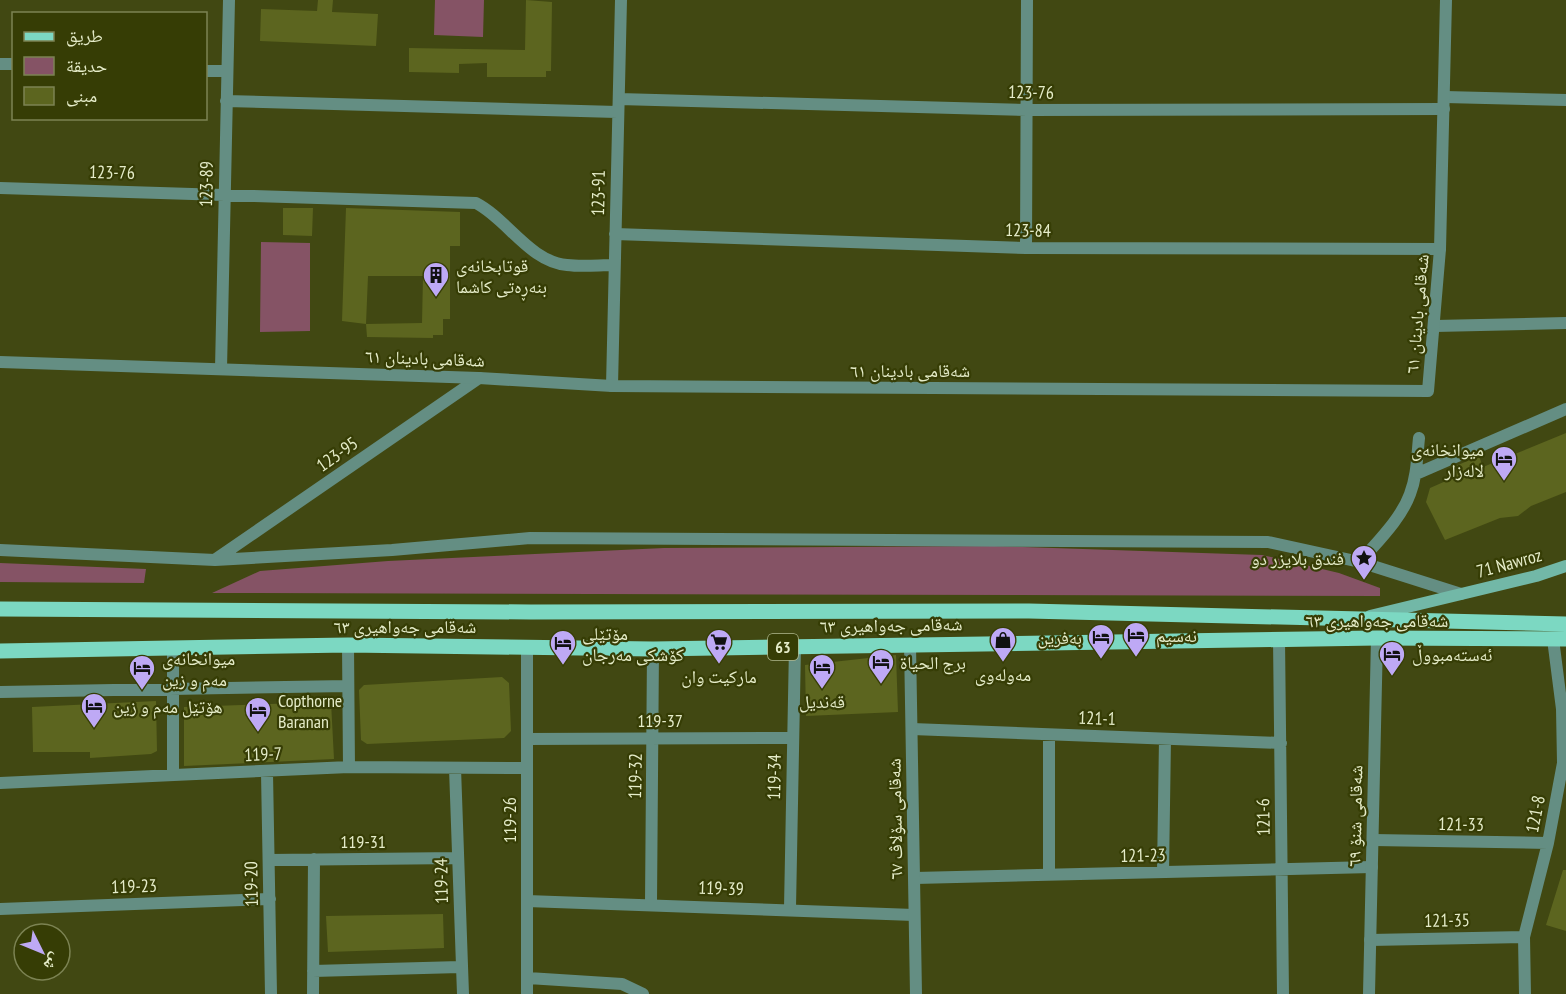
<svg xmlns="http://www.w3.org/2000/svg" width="1566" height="994" viewBox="0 0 1566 994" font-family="'PT Sans Narrow','Noto Naskh Arabic',sans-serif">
<rect width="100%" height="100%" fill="#414812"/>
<!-- green -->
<path fill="#855365" d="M435,0h49l-1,37 -49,-2z
M261,242l49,1v88l-50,1z
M994,546l268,9 77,18 41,15v8l-1168,-3 48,-22 128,-10 276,-13z
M0,563l146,6 -2,14 -144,-1z"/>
<!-- building -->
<path fill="#5c651f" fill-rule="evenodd" d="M318,0h15l-1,12 46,2 -2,32 -116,-5 1,-32 56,2z
M526,0l26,2 -1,69h-5v6h-59v-14l-28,1v9l-50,-1v-24l116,2z
M283,208h30l-1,28 -29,-1z
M346,208l114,4v34h-10v73h-7v16h-10v3l-66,-1 -1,-13 -24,-3zM368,276h55l-1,47 -56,1z
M1566,433v59l-35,14 -13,10 -18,2 -55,22 -19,-38 4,-14 25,-11 -4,-9 28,-12 4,11z
M896,655l2,57 -92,4 -1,-51z
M502,677l7,6 2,48 -7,7 -137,6 -6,-4 -2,-50 5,-5z
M156,701l1,50 -6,3 -61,4v-6h-57l-1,-45z
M331,702l3,57 -150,7v-59z
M1563,870h3v61l-20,-6z
M443,914l1,34 -116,4 -2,-36z"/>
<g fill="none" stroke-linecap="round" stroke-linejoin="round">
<!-- minor -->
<path stroke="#648e83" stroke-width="12" d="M0,64h14
M206,71h21
M1445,97l121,3
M619,99l408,11 417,-1
M226,101l391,11
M0,188l476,15c31,16 54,59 91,62 16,2 32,0 47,0
M615,234l411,14 414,1
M1026,248l1,-248
M1435,326l131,-3
M221,369l8,-369
M612,386l9,-386
M1416,474l150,-65
M0,550l215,10 177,-10 138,-12 738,4 92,20 101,32
M216,559l263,-181
M1360,562c17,-20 41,-43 50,-68 7,-18 7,-37 9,-56
M1279,639l4,355
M348,645l1,122
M527,646v348
M173,649v125
M0,692l348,-6
M912,729l369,14
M527,739l266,-1
M455,768l8,226
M267,773l4,221
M0,783l349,-16 178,1
M1373,840l175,3
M269,860l189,-2
M1163,872l2,-133
M1049,875v-140
M915,878l457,-11
M527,901l387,14
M651,904l2,-255
M790,908l5,-262
M0,909l270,-10
M1370,940l154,-3
M313,971l147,-4
M528,978l94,6 21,10
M313,994l1,-135
M1525,994l-1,-57 24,-94 15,-80 -1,-54 -9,-70"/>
<!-- tertiary -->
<path stroke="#648e83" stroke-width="12" d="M0,362l479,16 133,8 816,5 12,-142 6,-249
M910,644l6,350
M1369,994l8,-356"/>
<!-- secondary -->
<path stroke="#72b8a7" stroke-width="12" d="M1370,616l166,-40 30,-10"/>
<!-- primary -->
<path stroke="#7cd8c2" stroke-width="15" d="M0,609l531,3 498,-1 537,13
M0,651l348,-6 305,4 724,-11 189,1"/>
</g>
<!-- icons -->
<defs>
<g id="building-pin" transform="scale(1.35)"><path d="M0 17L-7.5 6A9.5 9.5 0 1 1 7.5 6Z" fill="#bea9f5" stroke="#363d05"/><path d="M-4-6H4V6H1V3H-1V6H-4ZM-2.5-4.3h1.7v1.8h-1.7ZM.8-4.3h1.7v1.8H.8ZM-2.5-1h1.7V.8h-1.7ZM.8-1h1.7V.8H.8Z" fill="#111"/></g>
<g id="hotel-pin" transform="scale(1.35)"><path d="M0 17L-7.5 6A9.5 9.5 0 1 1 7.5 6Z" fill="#bea9f5" stroke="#363d05"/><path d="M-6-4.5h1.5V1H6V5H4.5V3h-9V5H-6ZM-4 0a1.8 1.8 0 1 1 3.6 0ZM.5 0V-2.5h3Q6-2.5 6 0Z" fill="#111"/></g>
<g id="sight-pin" transform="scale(1.35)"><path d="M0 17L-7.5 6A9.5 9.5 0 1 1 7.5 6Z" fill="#bea9f5" stroke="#363d05"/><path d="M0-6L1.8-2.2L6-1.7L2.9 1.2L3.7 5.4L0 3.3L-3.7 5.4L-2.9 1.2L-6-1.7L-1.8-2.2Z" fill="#111"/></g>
<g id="shop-pin" transform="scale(1.35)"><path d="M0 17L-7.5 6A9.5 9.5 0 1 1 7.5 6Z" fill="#bea9f5" stroke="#363d05"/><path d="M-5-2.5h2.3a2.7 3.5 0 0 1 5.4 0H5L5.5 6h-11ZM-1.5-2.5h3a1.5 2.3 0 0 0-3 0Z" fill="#111"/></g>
<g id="supermarket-pin" transform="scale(1.35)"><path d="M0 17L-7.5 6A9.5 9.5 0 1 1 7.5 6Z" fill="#bea9f5" stroke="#363d05"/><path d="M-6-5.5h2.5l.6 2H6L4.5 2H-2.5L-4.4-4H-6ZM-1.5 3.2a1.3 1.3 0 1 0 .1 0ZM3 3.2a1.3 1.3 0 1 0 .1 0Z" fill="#111"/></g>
</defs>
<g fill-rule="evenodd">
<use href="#building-pin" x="436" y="275"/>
<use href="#hotel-pin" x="1504" y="459"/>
<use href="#sight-pin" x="1364" y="558"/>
<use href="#hotel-pin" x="1136" y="635"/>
<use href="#hotel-pin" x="1101" y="637"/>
<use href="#shop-pin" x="1003" y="640"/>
<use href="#supermarket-pin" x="719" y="642"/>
<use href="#hotel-pin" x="563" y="643"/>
<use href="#hotel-pin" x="1392" y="654"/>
<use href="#hotel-pin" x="881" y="662"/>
<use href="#hotel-pin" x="822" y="667"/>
<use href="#hotel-pin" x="142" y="668"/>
<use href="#hotel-pin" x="94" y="706"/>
<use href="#hotel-pin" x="258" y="710"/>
</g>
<g text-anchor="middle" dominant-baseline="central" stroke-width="4.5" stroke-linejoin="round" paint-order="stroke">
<!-- shield labels -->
<rect fill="#363d05" stroke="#b0b88e" stroke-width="1.5" x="768" y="634" width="30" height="26" rx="4.5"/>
<g font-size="16" font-weight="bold" fill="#e5ecc9">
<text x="783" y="647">63</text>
</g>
<!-- street labels -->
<g font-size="18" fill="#e5ecc9" stroke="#363d05">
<text transform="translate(1031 92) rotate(1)">123-76</text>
<text transform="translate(112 172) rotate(1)">123-76</text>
<text transform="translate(206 184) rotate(-89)">123-89</text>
<text transform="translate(598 193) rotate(-89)">123-91</text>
<text transform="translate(1028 230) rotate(1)">123-84</text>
<text transform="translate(1417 314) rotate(-85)">شەقامی بادینان ٦١</text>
<text transform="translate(425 358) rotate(2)">شەقامی بادینان ٦١</text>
<text x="910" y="370">شەقامی بادینان ٦١</text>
<text transform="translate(337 454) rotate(-35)">123-95</text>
<text transform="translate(1509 563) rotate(-15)">71 Nawroz</text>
<text x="1377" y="620">شەقامی جەواهیری ٦٣</text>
<text transform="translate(891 625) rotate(-1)">شەقامی جەواهیری ٦٣</text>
<text x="405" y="626">شەقامی جەواهیری ٦٣</text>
<text transform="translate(1097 718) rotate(2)">121-1</text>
<text x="660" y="720">119-37</text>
<text transform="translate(263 754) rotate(-2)">119-7</text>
<text transform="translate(635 776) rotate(-89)">119-32</text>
<text transform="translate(774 777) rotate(-89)">119-34</text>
<text transform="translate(1535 814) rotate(-79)">121-8</text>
<text transform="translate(1355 816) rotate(-89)">شەقامی شنۆ ٦٩</text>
<text transform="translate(1263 817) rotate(-91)">121-6</text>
<text transform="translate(895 819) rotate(-91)">شەقامی سۆلاڤ ٦٧</text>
<text transform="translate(509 820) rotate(-90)">119-26</text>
<text transform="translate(1461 824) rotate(1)">121-33</text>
<text x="363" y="841">119-31</text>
<text transform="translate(1143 855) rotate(-1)">121-23</text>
<text transform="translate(441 881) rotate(-91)">119-24</text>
<text transform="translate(251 884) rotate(-91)">119-20</text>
<text transform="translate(134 886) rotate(-2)">119-23</text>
<text transform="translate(721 888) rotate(2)">119-39</text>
<text transform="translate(1447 920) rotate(-1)">121-35</text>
</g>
<!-- poi labels -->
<g font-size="18" fill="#e5ecc9" stroke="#363d05" text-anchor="start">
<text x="456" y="265">قوتابخانەی<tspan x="456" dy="21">بنەڕەتی کاشما</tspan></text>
<text x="1484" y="449" text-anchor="end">میوانخانەی<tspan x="1484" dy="21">لالەزار</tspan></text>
<text x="1344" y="558" text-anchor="end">فندق بلايزر دو</text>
<text x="582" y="633">مۆتێلی<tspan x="582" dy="21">کۆشکی مەرجان</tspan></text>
<text x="1156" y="635">نەسیم</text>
<text x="1082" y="637" text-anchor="end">بەفرین</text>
<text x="1412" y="654">ئەستەمبووڵ</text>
<text x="162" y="658">میوانخانەی<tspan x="162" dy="21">مەم و زین</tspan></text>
<text x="900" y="662">برج الحياة</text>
<text x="1003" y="674" text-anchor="middle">مەولەوی</text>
<text x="719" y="676" text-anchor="middle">ماركيت وان</text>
<text x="278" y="700">Copthorne<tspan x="278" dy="21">Baranan</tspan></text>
<text x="822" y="701" text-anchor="middle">قەندیل</text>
<text x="113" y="706">هۆتێل مەم و زین</text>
</g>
</g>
<!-- legend -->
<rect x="12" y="12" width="195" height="108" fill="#363d05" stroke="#7c8353" stroke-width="1.5"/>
<rect x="24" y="32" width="30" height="9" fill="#7cd8c2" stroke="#7c8353" stroke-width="1.5"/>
<text x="66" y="42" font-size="18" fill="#e5ecc9">طريق</text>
<rect x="24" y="57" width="30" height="18" fill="#855365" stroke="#7c8353" stroke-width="1.5"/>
<text x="66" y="72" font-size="18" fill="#e5ecc9">حديقة</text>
<rect x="24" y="87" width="30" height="18" fill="#5c651f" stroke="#7c8353" stroke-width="1.5"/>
<text x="66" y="102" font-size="18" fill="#e5ecc9">مبنى</text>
<!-- north arrow -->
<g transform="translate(42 952) rotate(133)"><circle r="28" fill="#363d05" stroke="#7c8353" stroke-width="1.5"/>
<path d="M0-4.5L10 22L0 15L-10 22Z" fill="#bea9f5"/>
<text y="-9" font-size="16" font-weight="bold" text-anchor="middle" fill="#e5ecc9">ش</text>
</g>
</svg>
